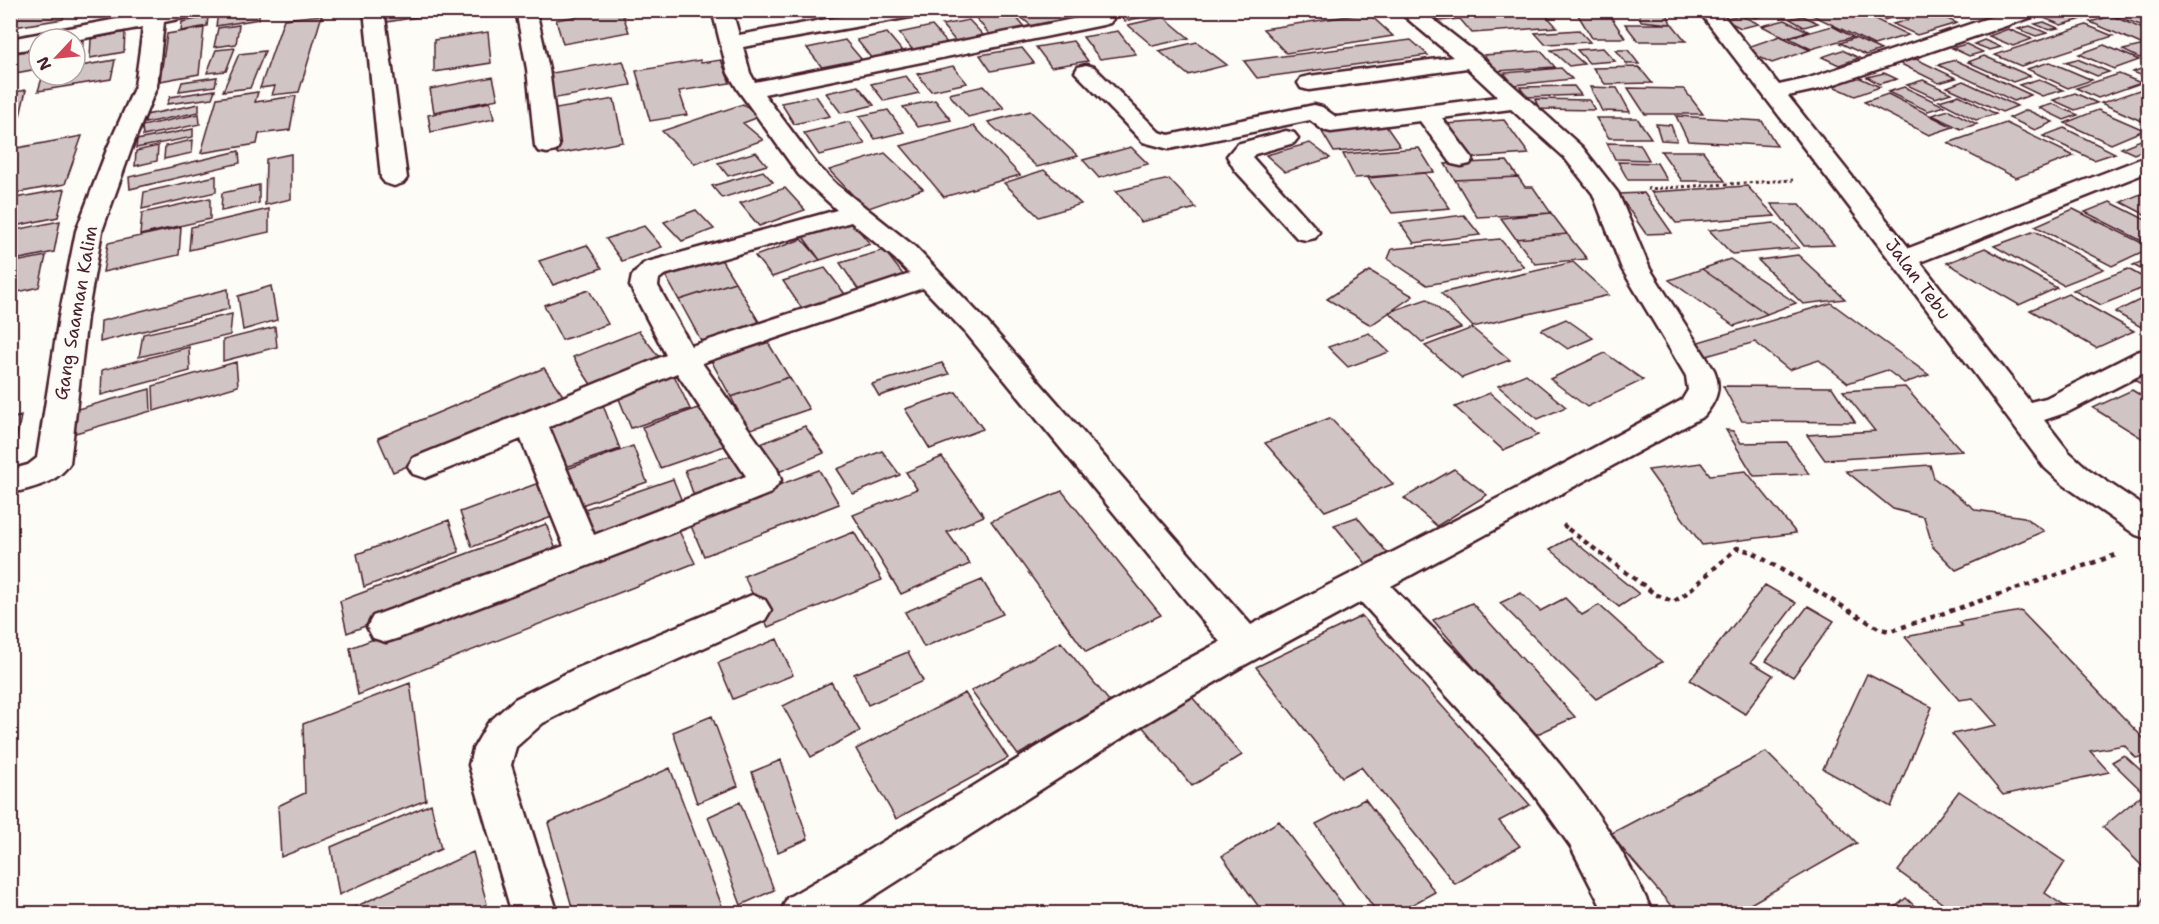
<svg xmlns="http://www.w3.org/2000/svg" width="2159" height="924" viewBox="0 0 2159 924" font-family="'Shantell Sans',sans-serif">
<rect width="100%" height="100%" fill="#fdfcf7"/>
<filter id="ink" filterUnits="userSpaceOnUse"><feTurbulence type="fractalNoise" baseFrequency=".0167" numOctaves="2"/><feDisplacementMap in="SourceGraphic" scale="12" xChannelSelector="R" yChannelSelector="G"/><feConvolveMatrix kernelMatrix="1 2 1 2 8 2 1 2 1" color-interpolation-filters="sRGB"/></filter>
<g filter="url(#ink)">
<!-- building -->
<path fill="#d0c5c4" stroke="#4a1f2b" stroke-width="1.5" d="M20,10h46l-3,9 -49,8z
M78,10h36l-38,8z
M241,10h18v9l-43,7 2,-12z
M380,10h56v4l-56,9z
M610,10h11l8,22 -66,12 -7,-24z
M816,10h57l1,3 -53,8z
M1020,10h58l8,8 -51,11 -20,-17z
M1113,10h44l3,3 -35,8z
M1431,10h110l16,17 -85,6 -12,-14 -21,2z
M1575,10l32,1 18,27h-33z
M1638,10l29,3 4,11 -30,-3z
M1738,10h41v1l-24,7z
M1817,10h39l52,25 -34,10 -66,-32z
M1862,10h22l13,6 -13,4z
M1890,10h37l30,13 -40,12 -24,-11 15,-4z
M2076,10l16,7 -8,2 -20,-7z
M1011,11l15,18 -35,7 -15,-18z
M2057,11l22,9 -18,5 -22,-9z
M2122,11l26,10v3l-5,2 -30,-11z
M1368,13l25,23 -107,17 -23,-24z
M322,15l-23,77 -27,3 3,-9 -15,2 24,-69z
M1740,15l19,9 -18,4 -18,-9z
M1803,16l15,7 -14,4 -14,-8z
M2112,16l36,15v16l-58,-25z
M208,17l-1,9 -26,5 1,-9z
M1164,17l25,21 -36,8 -25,-21z
M969,20l16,17 -28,6 -15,-18z
M1785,20l23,11 -23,7 -23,-12z
M2044,22l14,6 -9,2 -14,-6z
M1625,24h47l14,17h-48z
M239,25l-3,19 -22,3 4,-19z
M2086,25l27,11 -92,30 -26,-11z
M932,26l18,20 -34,8 -17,-21z
M1832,26l21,11 -42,12 -22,-11z
M2030,26l17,7 -11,3 -18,-7z
M204,28l-5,46 -39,7 7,-47z
M2008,29l24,10 -19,7 -24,-10z
M1579,30l11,12 -45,2 -10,-11z
M1118,31l18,23 -36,5 -17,-22z
M125,32l-1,20 -34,6 1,-19z
M488,32l3,31 -57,9v-32z
M887,33l16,19 -31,7 -15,-19z
M1780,36l30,14 -38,13 -30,-14z
M1855,38l26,12 -15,5 -26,-12z
M83,40l-1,20 -7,1v-19z
M845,40l18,21 -39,9 -17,-22z
M1411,40l17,15 -171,23 -13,-17z
M1984,40l17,7 -11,3 -16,-6z
M1073,41l15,20 -37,6 -15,-20z
M1197,42l30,23 -39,10 -29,-24z
M1966,44l17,8 -14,4 -17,-8z
M2104,45l35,15 -25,9 -35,-15z
M2140,46l8,4v5l-9,3 -16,-8z
M235,48l-9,23 -19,2 9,-23z
M1022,48l12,15 -43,8 -11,-16z
M1566,48l18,16 -15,2 -18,-16z
M1603,48l12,13 -26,2 -12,-13z
M39,49l-2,20 -27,5 4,-21z
M1616,50h12l11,14h-12z
M1842,50l17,8 -20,7 -17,-8z
M265,51l-15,37 -27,3 16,-37z
M1541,51l14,16 -58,4 -13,-16z
M1984,56l46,20 -17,6 -45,-20z
M1916,59l40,19 -17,5 -40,-20z
M2077,59l32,13 -12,4 -32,-14z
M115,60l-4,19 -73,12 5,-16h32v-8z
M700,60l1,3 20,-3 9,23 -51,8 8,24 -37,6 -14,-50z
M1955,60l76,35 -17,6 -76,-36z
M623,61l8,24 -80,14 -5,-25z
M2050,62l42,18 -24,8 -41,-19z
M953,66l14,17 -36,8 -14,-17z
M2148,66v12l-15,-6z
M1639,67l13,16 -47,1 -12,-16z
M1561,68l11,11 -58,6 -10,-12z
M1884,73l13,6 -18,5 -12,-7z
M2119,74l22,9 -43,15 -22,-10z
M906,76l13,17 -35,8 -13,-17z
M217,77l-2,9 -36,5 3,-9z
M493,77l5,22 -64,13 -4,-23z
M1858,77l22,10 -25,9 -22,-10z
M2039,79l24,11 -21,6 -23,-11z
M1923,80l28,13 -16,5 -28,-13z
M1963,81l54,25 -15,6 -55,-25z
M858,86l16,19 -33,8 -15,-20z
M984,86l20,22 -36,9 -19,-23z
M1574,86l7,9 -55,2 -6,-10z
M1590,87l27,1 13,24 -28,-1z
M1904,87l40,19 -16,5 -40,-19z
M2148,87v37l-47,-21z
M1628,88l56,1 19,25h-58z
M26,90l-6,26 -10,2v-25z
M215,90l-3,8 -45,6 3,-7z
M258,92l-3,10 41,-6 -6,34 -31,4 -2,10 -56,9 16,-55z
M2075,93l22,10 -22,7 -22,-10z
M1888,94l65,33 -24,8 -65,-33z
M1959,95l37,19 -20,6 -37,-19z
M816,96l14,20 -36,8 -13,-21z
M614,99l9,43 -66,12 -7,-44z
M1535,99l54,1 6,10 -56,-1z
M935,100l16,20 -33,7 -15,-20z
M490,102l4,17 -63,13 -3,-17z
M199,104v8l-54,11 1,-8z
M743,104l16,13 -16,6 20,17 -68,24 -33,-33z
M2053,104l25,11 -14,5 -25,-12z
M888,110l16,22 -29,7 -16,-23z
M1949,110l28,14 -16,5 -29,-14z
M2027,110l26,12 -18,8 -26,-12z
M2098,110l46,20 -33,14 -46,-21z
M1030,111l48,45 -41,11 -49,-45z
M199,114l1,10 -57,12 -1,-10z
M1676,116l86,5 15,25 -89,-5z
M1596,118h41l14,20h-42z
M1504,120l25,34 -61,4 -23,-34z
M849,122l16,22 -46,11 -15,-22z
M2006,123l68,33 -58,22 -68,-35z
M1656,124l15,1 6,16 -16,-1z
M974,126l46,49 -76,22 -43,-51z
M1386,126l14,20 -66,6 -12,-20z
M2064,128l51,25 -21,7 -51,-24z
M193,129v8l-57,11 1,-8z
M82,136l-17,48 -55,10v-30l7,-16z
M2148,137v11l-14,6 -13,-6z
M193,140l-1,13 -28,6 1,-13z
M1310,143l20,15 -45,14 -19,-17z
M1607,143l33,1 9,16 -34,-1z
M158,146l-1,15 -22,5 1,-15z
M1131,147l17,17 -49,14 -16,-18z
M1419,148l15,24 -79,6 -12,-24z
M239,151l1,12 -110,26 -1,-12z
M1661,151h42l22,30h-43z
M756,152l11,13 -39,11 -10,-13z
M885,153l38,36 -57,20 -37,-39z
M291,154v45l-26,6 1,-46z
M1507,161l11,16 -63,3 -10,-16z
M1618,162l39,1 10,17h-39z
M1044,170l37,34 -42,13 -35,-34z
M763,171l10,11 -51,16 -10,-12z
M1425,173l25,35 -58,5 -24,-35z
M216,176v16l-74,17 2,-17z
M1518,177l7,10h8l18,26 -74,4 -22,-37z
M1169,179l27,29 -55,14 -25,-31z
M259,185v18l-38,8 1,-18z
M1747,186l28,30 -99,7 -25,-31z
M785,188l20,22 -46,16 -19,-23z
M65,189l-7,28 -48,10v-28z
M2148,191v25l-27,-14z
M1644,193l28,40 -26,1 -28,-40z
M210,198v21l-70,16 2,-22z
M2110,202l38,19v23l-63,-32z
M1771,204h28l35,41 -30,1z
M269,209v23l-80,18 2,-23z
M2073,209l75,37v3l-36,17 -77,-40z
M696,210l18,19 -32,12 -18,-19z
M1551,213l16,21 -51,5 -15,-21z
M1464,215l16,20 -66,8 -14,-20z
M850,219l20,25 -50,16 -19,-26z
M60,221l-6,31 -44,9v-30z
M1774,223l25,25 -67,6 -23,-24z
M644,226l18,21 -40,14 -16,-22z
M181,227l-2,28 -76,17 5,-29z
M2035,231l69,38 -41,16 -69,-39z
M1567,234l20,25 -52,5 -19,-25z
M802,239l18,21 -48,17 -17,-21z
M1500,239l24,28 -97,18 -39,-26 4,-10z
M587,245l15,23 -49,17 -14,-24z
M1985,248l72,40 -38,17 -72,-42z
M884,250l21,27 -45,15 -20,-29z
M1798,255l47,44 -42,5 -45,-44z
M46,256l-7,31 -29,7v-31z
M719,256l16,26 -56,18 -15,-27z
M1730,259l66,44 -29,11 -65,-45z
M2148,259v14l-15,-8z
M1573,262l36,33 -136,32 -32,-34z
M825,268l23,30 -43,15 -22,-32z
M1702,269l65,45 -33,12 -65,-46z
M2128,269l20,11v6l-47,19 -28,-15z
M1370,271l43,25 -42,29 -44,-26z
M735,282l26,43 -58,19 -24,-44z
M271,286l6,34 -34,10 -5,-34z
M228,289l1,20 -129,33 1,-21z
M589,290l19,34 -46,16 -18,-35z
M2068,294l66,37 -38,17 -66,-38z
M2148,296v35l-33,-19z
M1427,299l34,29 -39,14 -33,-30z
M1831,303l98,72 -25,8 -17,-13 -39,13 -29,-23 -30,10 -34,-28 -52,15 -15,-12z
M232,314l-2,21 -91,22 4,-23z
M1566,319l27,19 -25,11 -27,-19z
M275,327l2,20 -54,14v-21z
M1472,328l38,32 -48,18 -37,-32z
M639,331l23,30 -68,28 -21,-32z
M1369,333l20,19 -41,15 -20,-20z
M764,336l25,41 -58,20 -23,-42z
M17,341l-7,38v-37z
M189,347l1,24 -89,24 1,-25z
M1605,353l38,27 -56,27 -37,-28z
M236,362l2,24 -84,25 -1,-25z
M942,363l7,11 -70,22 -7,-12z
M544,368l22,32 -173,72 -15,-34z
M2148,368v20l-19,-11z
M672,371l18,38 -59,19 -16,-39z
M1526,374l40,33 -28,12 -40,-33z
M789,377l20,32 -61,21 -17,-33z
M1723,386l109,1 23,35 -113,-1z
M1905,387l57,64 -137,9 -18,-25 68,-4 -32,-40z
M150,389l1,22 -89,26 1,-24z
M2132,390l16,10v42l-55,-34z
M956,392l27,37 -53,20 -25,-40z
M1490,393l48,42 -35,15 -48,-43z
M601,400l19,49 -60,20 -17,-50z
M707,405l20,40 -67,23 -18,-41z
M21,416l-9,46 -2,1v-44z
M1330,418l63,66 -68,27 -60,-68z
M805,426l19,27 -48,20 -18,-28z
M1726,430l7,1 8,12 46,-1 22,32 -55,2z
M633,446l14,36 -71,25 -12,-37z
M882,451l18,24 -47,19 -16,-25z
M742,452l11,28 -58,19 -10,-29z
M942,457l42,59 -37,16 23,32 -69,30 -48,-79 64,-26 -11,-17z
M1701,463l9,12 36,-4 50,62 -94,12 -54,-75z
M1930,465l4,13 42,32 48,7 20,14 -88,39 -23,-23 -9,-30 -31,-8 -47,-38z
M1454,469l33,26 -50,31 -33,-28z
M819,470l20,34 -135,52 -16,-37z
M673,479l12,30 -92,32 -11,-31z
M544,481l13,34 -85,32 -12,-35z
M1062,491l99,124 -75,37 -95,-131z
M1357,517l39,46 -23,9 -39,-47z
M449,520l10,32 -95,35 -7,-33z
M546,524l11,28 -210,81 -7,-32z
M676,525l19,38 -337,132 -8,-47z
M854,532l28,48 -114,47 -24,-51z
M1570,538l69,56 -20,13 -69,-58z
M982,580l21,34 -79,33 -19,-35z
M1765,585l31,18 -45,59 22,13 -28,39 -55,-34z
M1521,593l19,18 25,-13 17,17 17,-10 63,57 -66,37 -96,-96z
M1472,603l103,114 -42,19 -100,-116z
M1808,606l26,15 -41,56 -27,-16z
M2021,611l127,132v12l-12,3 -12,-13 -34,6 19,21 -106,23 -51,-61 45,-9 -24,-27 -14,2 -54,-63 57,-11 -3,-4z
M1362,616l168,189 -31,16 21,25 -65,38 -94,-117 -19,10 -86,-110z
M777,639l16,36 -60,24 -15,-36z
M1061,642l49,60 -92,53 -47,-64z
M908,652l15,29 -55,24 -14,-31z
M1867,674l65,33 -41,100 -68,-38z
M831,682l29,49 -49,26 -28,-51z
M410,683l16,117 -145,57 -3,-51 27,-13 -2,-69z
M965,693l43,65 -112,61 -40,-70z
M1192,697l50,58 -50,31 -50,-60z
M712,716l26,70 -41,17 -24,-71z
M1766,752l91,91 -124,71h-55l-68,-80z
M2124,755l24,22v95l-45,-45 41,-34 -32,-31z
M781,760l27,79 -30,13 -26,-80z
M670,768l55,146h-151l-26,-91z
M1959,791l106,71 -20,31 31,21h-119l-59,-43z
M1365,799l70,93 -40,22h-17l-62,-90z
M740,802l34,88 -33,15 -33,-88z
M431,804l10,45 -102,46 -8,-48z
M1279,821l71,93h-86l-42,-58z
M473,852l14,52 -20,10h-127z
M2145,897l3,2v15h-12z
M1906,898l17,16h-36z"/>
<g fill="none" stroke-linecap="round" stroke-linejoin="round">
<!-- minor casing -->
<g stroke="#4a1f2b" stroke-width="5">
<path id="minor" d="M145,10h60l-3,4 -38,8 -7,64 -25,61 -30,84 -15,86 -17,146c-13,21 -37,24 -60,31v-24l18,-5 9,-7 22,-141 17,-86 32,-84 27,-61 8,-59 -68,13 -36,-1v8l-29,5v-13l134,-25z
M364,10h20l23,168 -4,5 -9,3 -9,-3 -4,-5z
M516,10h20l13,59 10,77 -3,5 -9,2 -9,-2 -3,-5 -8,-77z
M712,10h20l7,25 139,-25h48l-3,4 -7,2 -173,31 7,26 5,9 348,-69 7,2 3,4 -3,4 -7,2 -339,69 53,71 20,20 78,62 71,74 265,304 298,-153 133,-72 6,-10 -2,-14 -64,-107 -29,-75 -29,-37 -53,-48 -69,9 31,41 -3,5 -9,2 -9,-2 -32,-43 -89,11 -8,-2 -13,-10 -141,29 -26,-7 -68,-70 3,-5 8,-2 8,2 65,65 10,3 145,-30 8,2 14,10 162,-20 -31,-29 -158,22 -8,-2 -3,-5 3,-5 8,-2 144,-19 -56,-47h24l59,46 102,91 36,46 32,76 64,101c8,19 2,31 -10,46l-313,170c97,100 206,196 262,328h-48l-34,-67 -49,-69 -161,-176 -120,65 -110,65 -285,182h-66l7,-16c146,-83 285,-178 433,-256l-254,-309 -43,-45 -221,75 75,106 4,11 -10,13 -137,55 -235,90 -13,4 -13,-4 -6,-11 6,-11 191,-70 -43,-107 -96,39 -12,-4 -5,-8 5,-8 253,-103 -36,-69 2,-10 12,-13 193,-53 -38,-35 -61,-85 -10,-17zM851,222l44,37 15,15 -219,72 -33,-60 1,-7 5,-4zM677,373l69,103 -152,59 -45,-108z
M1698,10h21l60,75 27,-6 206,-69h32l-3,4 -221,75 -32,7 121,152 239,-92v16l-228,90 110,140 16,-4 91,-46 11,-3v22l-80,41 -24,8 25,32 19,17 60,40v30l-12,-4 -72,-50 -19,-17 -152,-204z
M1286,131l8,2 4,5 -4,5 -39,11 -3,3 67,75 -4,6 -9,2 -9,-2 -62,-68 -8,-14 10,-12z
M752,595l13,5 6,10 -6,10 -164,74 -58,29 -27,24 -5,18 47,149h-46l-43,-149 4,-16 15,-26 27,-24 58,-29z"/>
</g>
<!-- path-far2 -->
<path stroke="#4a1f2b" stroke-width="3" stroke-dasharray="3 3" stroke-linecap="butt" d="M1647,189l146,-9"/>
<!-- path-far1 -->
<path stroke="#4a1f2b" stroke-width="4" stroke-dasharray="4.5 4.5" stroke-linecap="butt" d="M1563,525l7,5"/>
<!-- path -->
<path stroke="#4a1f2b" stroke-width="4.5" stroke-dasharray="5 5" stroke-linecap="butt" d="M1568,529l87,65 18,8 10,-6 54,-48 15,4 128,77 11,2 225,-76"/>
<!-- minor -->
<use href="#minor" fill="#fdfcf7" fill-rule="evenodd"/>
</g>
</g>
<g text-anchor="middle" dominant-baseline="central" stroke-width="4.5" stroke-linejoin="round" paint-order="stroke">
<!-- street labels -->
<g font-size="18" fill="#4a1f2b" stroke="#fdfcf7">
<text transform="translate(1918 279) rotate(53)">Jalan Tebu</text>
<text transform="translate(76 313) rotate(-80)">Gang Saaman Kalim</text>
</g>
</g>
<!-- margin -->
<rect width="2159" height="924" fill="none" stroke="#fdfcf7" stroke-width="36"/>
<rect x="18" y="18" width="2123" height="888" fill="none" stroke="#4a1f2b" stroke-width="2" filter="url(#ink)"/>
<!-- north arrow -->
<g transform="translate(57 57) rotate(244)"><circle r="28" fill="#fdfcf7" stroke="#b5a4a5" stroke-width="1.5"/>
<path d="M0-4.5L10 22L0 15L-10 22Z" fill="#d1495b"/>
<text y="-9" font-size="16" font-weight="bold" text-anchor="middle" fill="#4a1f2b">N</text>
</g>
</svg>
